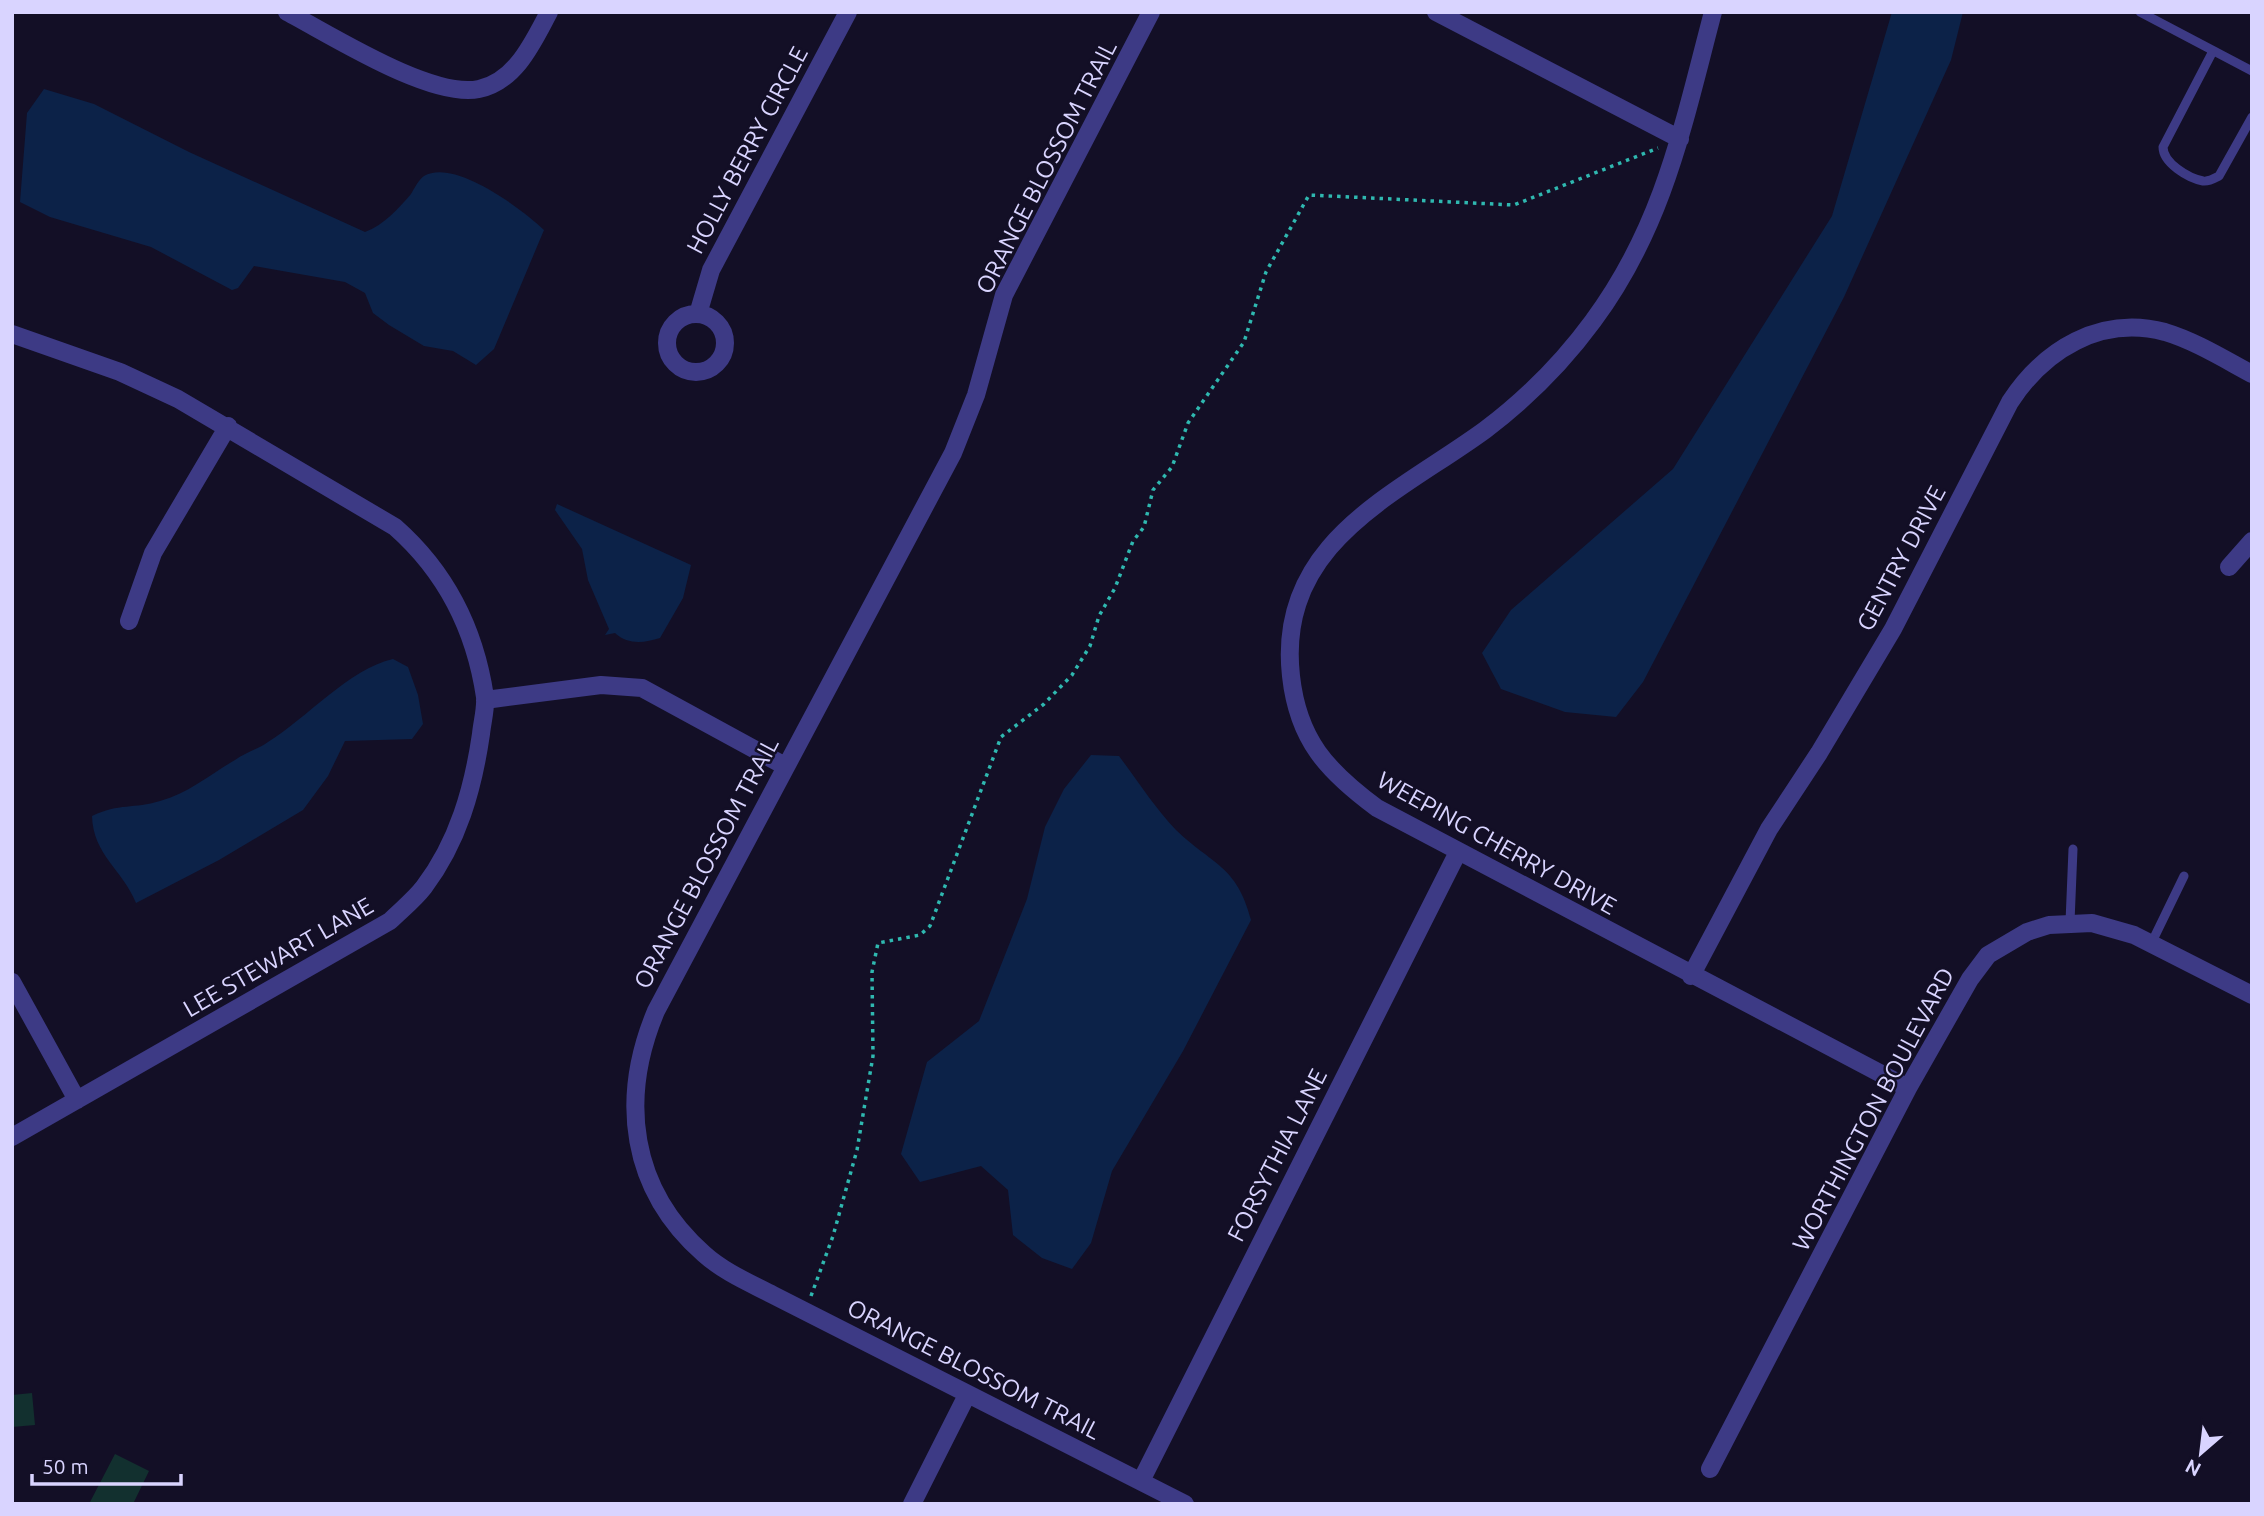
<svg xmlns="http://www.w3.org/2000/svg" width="2264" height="1516" viewBox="0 0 2264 1516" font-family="Ubuntu,sans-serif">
<rect width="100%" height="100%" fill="#130f26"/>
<!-- green -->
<path fill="#12302f" d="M32,1393l3,32 -23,2v-32z
M115,1454l34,17 -16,33h-44z"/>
<!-- water -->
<path fill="#0c2248" d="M1892,12h71l-12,48 -107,237 -201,385 -27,35 -51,-5 -64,-23 -19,-36 29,-43 162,-141 159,-253z
M44,89l50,15 95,48 176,80c19,-7 33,-23 46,-38 3,-5 8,-15 13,-18 31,-18 99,34 120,54l-50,119 -18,16 -23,-14 -29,-5 -35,-21 -16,-12 -8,-20 -20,-11 -91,-16 -16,22 -6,2 -81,-43 -101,-30 -30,-15 7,-89z
M557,504l134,61 -8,33 -23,40c-16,5 -32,7 -45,-5l-10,2 4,-6 -21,-49 -6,-31 -27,-39z
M393,659l15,8 10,28 5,29 -11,15 -67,2 -17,35 -25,34 -84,50 -83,43c-13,-33 -43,-48 -44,-87 27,-13 42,-7 68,-15 29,-8 49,-26 75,-41 10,-7 23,-11 33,-18 39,-24 81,-73 125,-83z
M1091,755l28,1c18,24 36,52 57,74 35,34 61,35 75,90l-68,131 -71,120 -21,72 -19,26 -30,-11 -29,-23 -5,-45 -27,-24 -61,16 -19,-28 26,-92 52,-41 48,-122 18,-72 19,-38z"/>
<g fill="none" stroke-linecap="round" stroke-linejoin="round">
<!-- path -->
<path stroke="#2fb8b0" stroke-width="3.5" stroke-dasharray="3.5 5" stroke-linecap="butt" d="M811,1296l22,-60 24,-86 16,-94 -1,-84 6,-29 42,-8 10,-9 71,-189 43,-33 28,-29 18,-29 9,-30 16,-28 18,-47 11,-14 9,-37 19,-23 16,-44 56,-81 22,-70 43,-77 205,10 144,-57"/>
<!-- service -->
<path stroke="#3d3a85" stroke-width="9" d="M2140,12l112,59
M2213,51l-50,96c0,16 25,31 40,34 6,1 12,-3 16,-5l33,-59
M2070,922l3,-73
M2151,944l33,-68"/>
<!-- minor -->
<path stroke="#3d3a85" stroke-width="18" d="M287,12c44,23 144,87 192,77 37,-8 54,-47 70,-77
M1151,12l-147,283 -28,100 -23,58 -297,558c-37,88 -26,178 48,243 20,18 46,29 69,41l412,209
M1436,12l244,127
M1713,12c-30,113 -49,213 -120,309 -30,41 -67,78 -108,109 -89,65 -209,112 -194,246 7,64 36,95 86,132l531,280
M698,314l13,-44 137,-258
M667 343a29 29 0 1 1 58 0a29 29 0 1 1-58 0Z
M12,334l108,38 58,27 217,128c51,45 80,102 90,170 1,12 -3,26 -4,37 -8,55 -23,108 -57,153 -10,13 -23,23 -34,34l-378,216
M2229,567l23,-26
M129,621l24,-68 75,-127
M485,700l116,-15 41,3 143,78
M1691,976l78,-147 50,-76 74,-124 117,-227c34,-52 90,-87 155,-70 30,9 59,27 87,42
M12,982l65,118
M1710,1469l198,-381 62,-109 18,-24 39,-23 22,-7 43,-2 42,12 118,60
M1141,1481l317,-629
M912,1504l55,-109"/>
</g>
<g text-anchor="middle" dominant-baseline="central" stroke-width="5" stroke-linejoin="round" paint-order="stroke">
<!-- street labels -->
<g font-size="24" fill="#d9d4ff" stroke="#130f26">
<text transform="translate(747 150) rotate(-62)">HOLLY BERRY CIRCLE</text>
<text transform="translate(1046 167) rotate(-63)">ORANGE BLOSSOM TRAIL</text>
<text transform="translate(1901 558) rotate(-62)">GENTRY DRIVE</text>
<text transform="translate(1497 843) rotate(29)">WEEPING CHERRY DRIVE</text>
<text transform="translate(706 863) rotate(-62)">ORANGE BLOSSOM TRAIL</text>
<text transform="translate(278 957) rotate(-30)">LEE STEWART LANE</text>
<text transform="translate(1873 1109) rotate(-62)">WORTHINGTON BOULEVARD</text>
<text transform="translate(1277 1155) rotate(-63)">FORSYTHIA LANE</text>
<text transform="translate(974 1369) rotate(27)">ORANGE BLOSSOM TRAIL</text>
</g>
</g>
<!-- border -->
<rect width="2264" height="1516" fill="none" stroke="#d9d4ff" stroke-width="28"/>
<!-- north arrow -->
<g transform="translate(2201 1453) rotate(208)" stroke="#130f26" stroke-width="5" paint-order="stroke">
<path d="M0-5L12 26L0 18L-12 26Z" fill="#d9d4ff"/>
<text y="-10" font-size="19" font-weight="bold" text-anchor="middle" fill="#d9d4ff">N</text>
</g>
<!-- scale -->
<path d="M32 1474v10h149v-10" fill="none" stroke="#d9d4ff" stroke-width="3.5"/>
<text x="42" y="1474" font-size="21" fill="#d9d4ff" stroke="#130f26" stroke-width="5" paint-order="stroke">50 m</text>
</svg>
